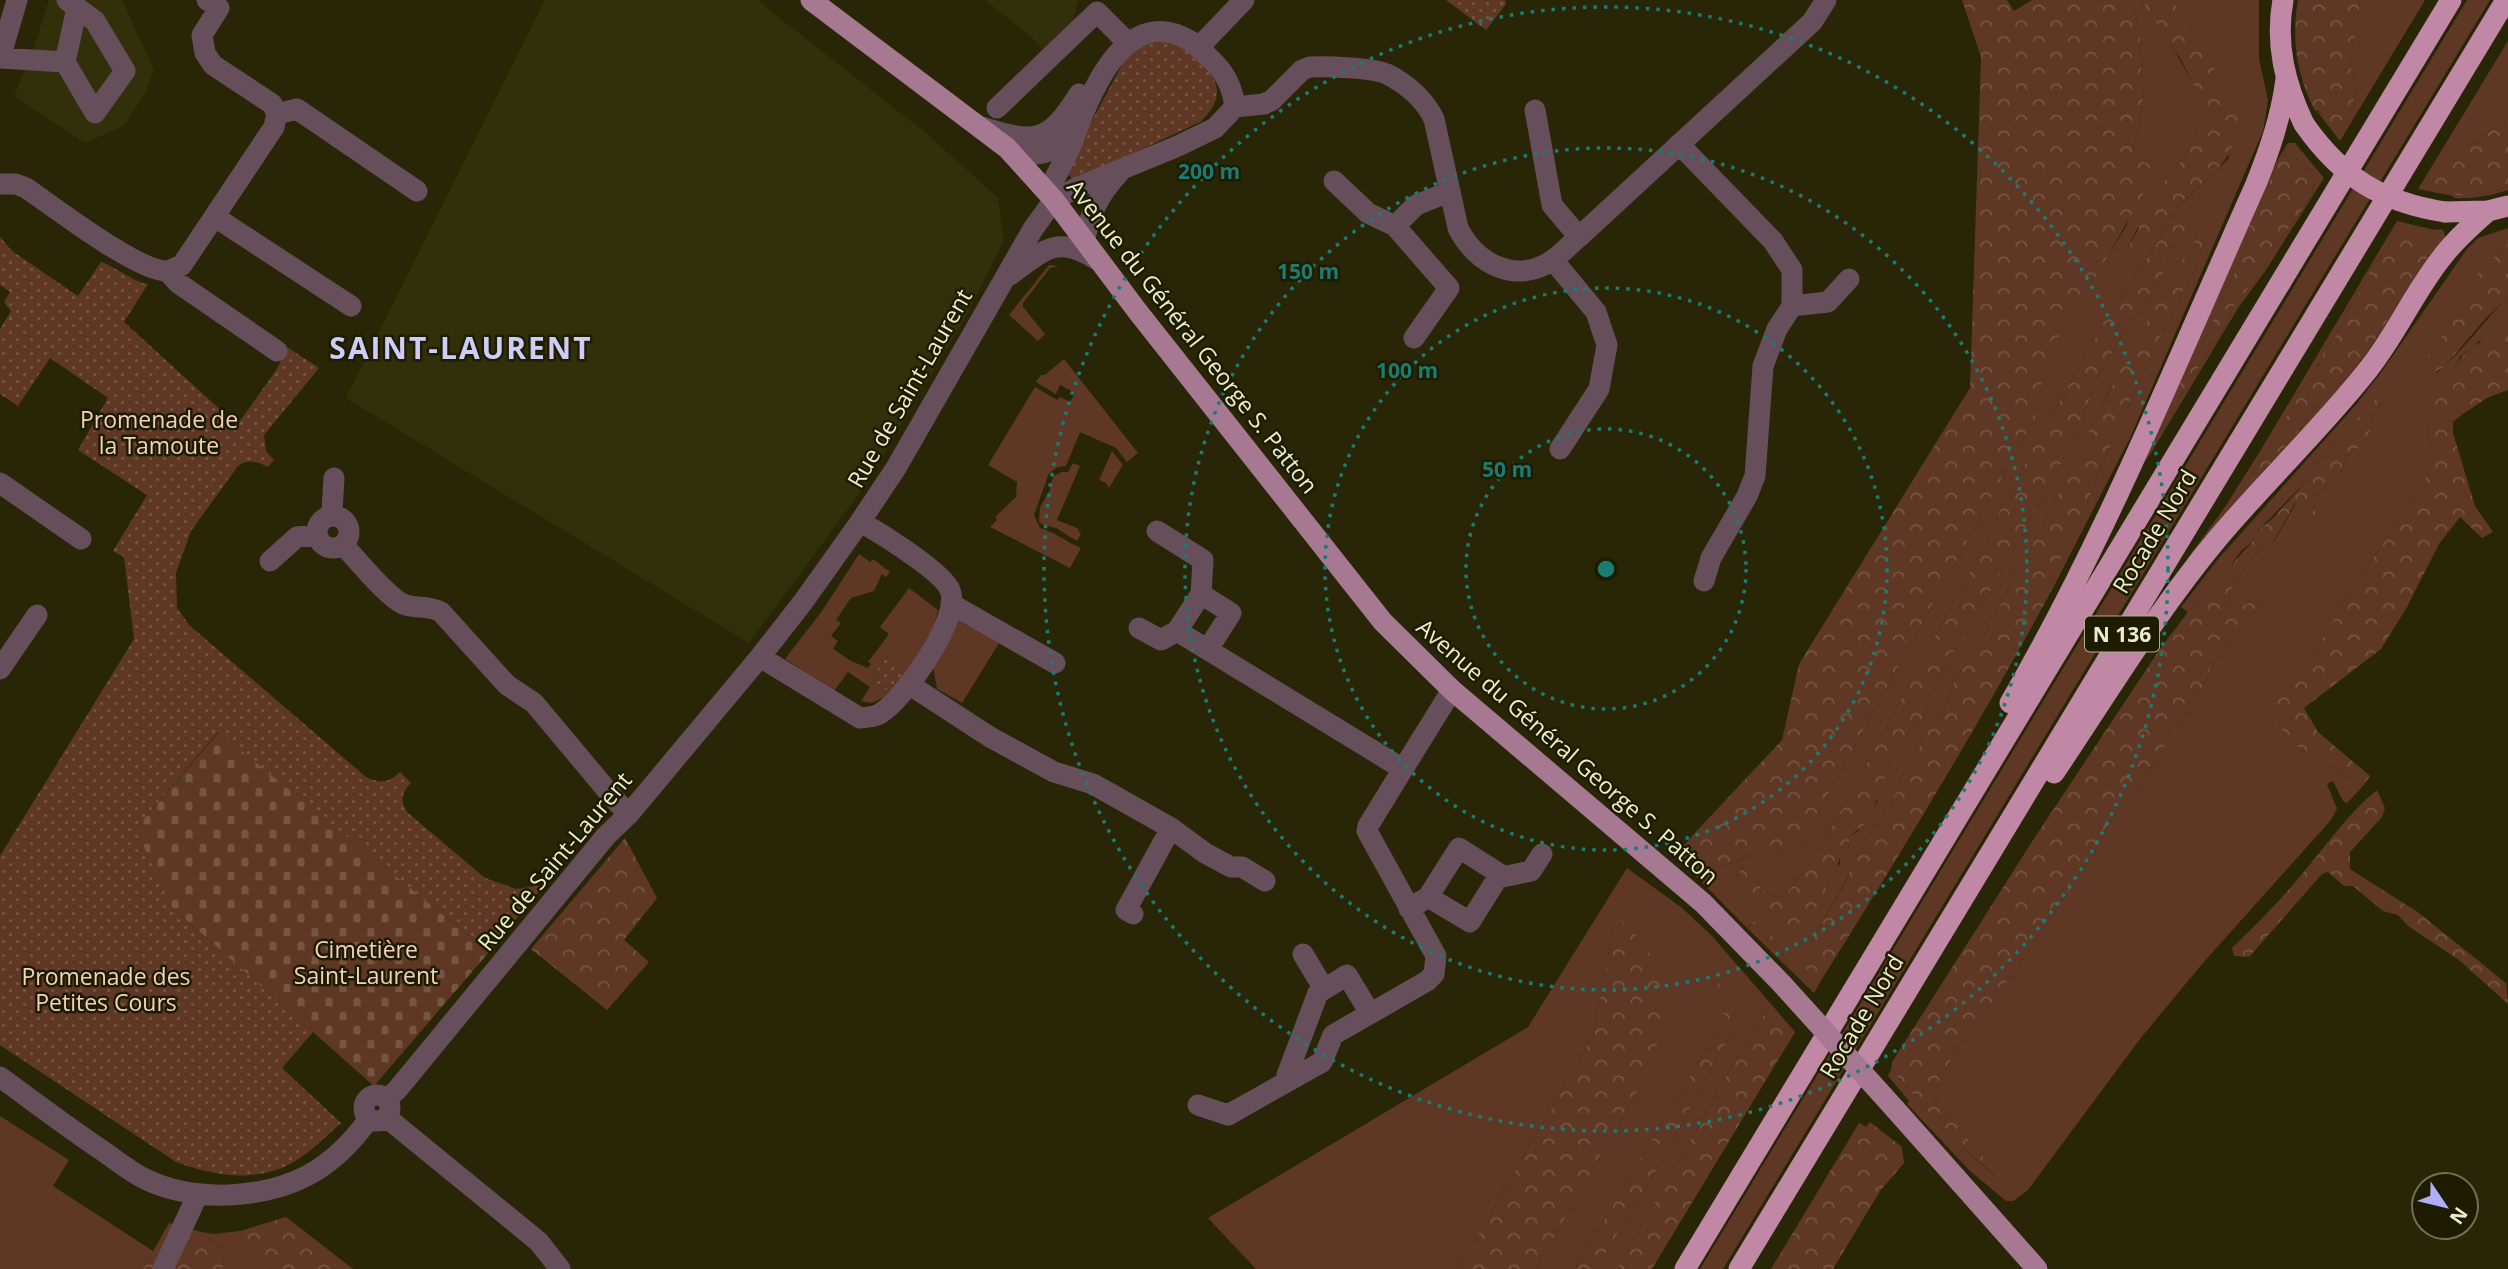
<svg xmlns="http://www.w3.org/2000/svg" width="2508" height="1269" viewBox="0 0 2508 1269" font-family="'Open Sans',sans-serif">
<defs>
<pattern id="forest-crowns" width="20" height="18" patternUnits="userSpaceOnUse" patternTransform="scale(1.75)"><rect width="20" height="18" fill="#5f3825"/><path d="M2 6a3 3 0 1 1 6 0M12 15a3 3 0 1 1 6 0" fill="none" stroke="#765543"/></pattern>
<pattern id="cemetery-stones" width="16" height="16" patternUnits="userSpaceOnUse" patternTransform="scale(1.75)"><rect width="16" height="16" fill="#5f3825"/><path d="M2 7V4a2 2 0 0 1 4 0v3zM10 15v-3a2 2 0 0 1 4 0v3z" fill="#765543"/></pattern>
<pattern id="park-dots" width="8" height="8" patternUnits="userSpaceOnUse" patternTransform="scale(1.75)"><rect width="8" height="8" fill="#5f3825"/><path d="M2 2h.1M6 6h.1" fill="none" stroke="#765543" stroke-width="1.8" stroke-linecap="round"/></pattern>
</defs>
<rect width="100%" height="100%" fill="#282606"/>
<!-- built -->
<path fill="#32300b" d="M49,0h73l32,70 -9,23 -21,33 -39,17 -71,-47 20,-48z
M545,0h212l169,133 72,65 6,43 -37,73 -100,169 -118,160 -403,-245z
M985,0h93l-6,24 -28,28 -10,-13z"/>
<!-- green -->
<path fill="#5f3825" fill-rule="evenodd" d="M2132,0h9c29,39 47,73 68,116l-11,14 -14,28 -15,17 -43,74 33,-20 20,-23 50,-48 -25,-112 -31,-46h86v59l9,41 -5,31 -133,307 -76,148 -6,-6 33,-60 16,-43 46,-105 54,-109 8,-20 -7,-7 -89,155 -83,167 -11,14 -19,43 -25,44 -16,19 -10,30 -21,25 -4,12 -19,32 -11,31 -12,17 -8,6 -6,16 -14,18 -2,12 -41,72 4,30h11l-8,14 -28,-27 2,-4 -18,-30 -20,-8 -3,4 -67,-68 2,-12 9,-11 34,29 28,-12 16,4 28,-7 239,-435 10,-60 81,-131 10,-66 -4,-8 10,-46 -3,-72zM2168,226l21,1 -21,26 -5,23 -14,23 -26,34 -27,48 -11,31 -2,17 -13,11 -7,20 -101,182 -9,11 -22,40 -8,26 -10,6 -21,33 -14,34 -1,10 -19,29 -8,5 -2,13 -8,8v7l-10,12 -7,19 -29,25 -30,-1 -14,-27 -15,-14 9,-13 13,6 4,19 15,8 10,-4 22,-29 37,-60 75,-142 71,-130 11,-28 16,-26 18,-41 20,-29 45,-82z
M2360,0h65l-85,141 -24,-31 15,10 16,4 7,-18 1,-13 -5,-34 7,-30z
M2467,0h23l-767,1269h-23z
M2508,41v78l-39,27 -27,14 7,33c20,3 41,2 59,-7v4c-18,6 -35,9 -54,8l-1,-2 -35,-7z
M2288,143h7l29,35 -58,92 -28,38 -87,145 -8,11 -2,-1c25,-59 53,-117 78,-176 21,-48 40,-100 69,-144zM2285,154h9l6,12 11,6 4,9 -3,13 -16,25 -25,32 -6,16 -11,15 -19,22 -12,25 -43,67 -3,10 -7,7h-3l-1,-3 9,-20 20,-29 52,-117v-14l32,-70z
M2397,221l38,9 6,-1 3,2 1,6 -92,137 -162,184 -4,1 38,-52 37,-59zM2395,231l34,24 -62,97 -17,22 -26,24 -31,40 -34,38 -7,-3 19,-29 -1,-6 3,-5 9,-2 -1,-10c17,-12 17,-36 32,-43l4,-13 5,-3 1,-12 9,-9 13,-20 2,-9 21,-35 2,-8 20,-25z
M2508,228v15l-17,18 -39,55 -16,57c27,-21 47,-52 72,-76v32l-17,15 -12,-3 -19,16 -4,10 -11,6 -5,10 7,25 16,6 -10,8 -20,-8 -7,11 4,20v21l-9,21 -66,98 -43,70 -16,14 -21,44 8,20 17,16 63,37 -16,17 -4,-2 -10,-20 -6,3 10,25 -6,11 -129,144 -62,75 -112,151 -15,11h-7l-37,-31 -62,-66 2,-3 -21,-25 3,-7c36,41 70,81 113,114l-72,-88 27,-50 35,-44 65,-95 34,-51 23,-44 12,-10 51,-76 27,-44 5,-15 51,-65 -6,-6 -9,9 -13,6c-17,-16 16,-44 24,-60l10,2 28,-49 4,2 1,4 -4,6 19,-2 -3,-12c8,-12 13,-18 26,-22l7,-22 17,-12 7,-17 2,-10 11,-17 -15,8 -25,24 -30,35 -6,12 -52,54 -2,7 -12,10 -16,22 -37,39 -7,-5 38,-49 135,-151 26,-33 87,-125 11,-11z
M1049,265l10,1 -9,2 -27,35v4l22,27 -7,7 -29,-26z
M1064,359l74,94 -11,9 -11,-14 -36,-16 -14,34 -8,1 -9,6 -15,42 6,13c15,4 26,14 41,20l-11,20 -80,-41 7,-7 -2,-3 21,-20 1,-15 -29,-17 47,-78 22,13 3,-3 10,5 5,-9 -15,-8 -4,9 -20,-12 5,-7h4z
M1112,451l11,14 -14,23 -3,-5 -7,-3z
M1073,463l7,3 -23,54 22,9 -1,2 3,2 -4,8 -21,-13 -13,-3 -4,-3 1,-15 10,-17 3,-14 9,-4h6z
M859,554l11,8 3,-3 17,13 -4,5 -4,-3 -8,17 -23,7 -15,22 5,3 -10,13 7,5 -5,8 18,12 17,7 3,-4 -3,-2 21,-28 -9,-7 29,-39 29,22 -7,27 -22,35 -22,-16 -16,23 21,15 -21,9 -10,-2 9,-14 -22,-15 -14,19 -49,-32 37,-48z
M957,620l42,23 -37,60 -25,-14 -5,-29z
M1627,868l55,40 30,28 59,68 -42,67 -112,198h-21l60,-98 79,-144 -18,-45 7,18 -1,21 -148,248h-39l115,-201 -37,-143 -21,111 -135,233h-202l-48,-51 320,-191z
M0,1116l69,44 -16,26 100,65 -10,18h-143z
M240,1231l8,21 23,17h-48l-1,-20 -21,-17 13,2z"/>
<!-- forest -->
<path fill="url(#forest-crowns)" d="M1962,0h45l7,11 18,-11h100l8,33 3,72 -10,46 4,8 16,7 -3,16 -61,107 -42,67 -11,60 -239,435 -28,7 -16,-4 -29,12 -33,-29 91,-97 17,-76 171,-276 11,-331z
M2141,0h32l31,46 37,80c-12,42 -34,50 -62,80 -15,16 -28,33 -42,50l-8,1 -3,-8 13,-20v-10l30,-44 15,-17 14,-28 10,-14 -26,-55z
M2298,0h62l-3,29 -7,30 5,34 -1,14 -7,17 -9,5 -20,-19 -3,1c-18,-35 -24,-72 -17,-111z
M2508,119v67c-17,8 -52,15 -69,3 -4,-2 -6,-6 -8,-9l11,-20 27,-14z
M2285,154h9l6,12 11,6 4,9 -3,13 -16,25 -25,32 -6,16 -11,15 -19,22 -12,25 -43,67 -3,10 -7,7h-3l-1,-3 9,-20 20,-29 52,-117v-14l32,-70z
M2184,219l5,8 -21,26 -5,23 -14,23 -26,34 -27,48 -11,31 -2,17 -13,11 -7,20 -101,182 -9,11 -22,40 -8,26 -10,6 -21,33 -23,62 -19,16 -2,13 -8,8 -4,15c-9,6 -9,15 -13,24 -5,10 -13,20 -20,29l-9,-4 1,10 -10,5 -21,-17 -14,-27 -15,-13 9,-14 13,6 4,19 15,8 10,-4 22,-29 37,-60 75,-142 71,-130 11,-28 16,-26 18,-41 20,-29 45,-82 60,-90 7,-11z
M2401,229l16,9 12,17 -62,97 -17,22 -26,24 -31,40 -34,38 -7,4v-7l19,-29 -1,-6 3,-5 8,-2v-10c17,-12 17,-36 32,-43l1,-9 8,-7 1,-12 9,-9 13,-20 2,-9 21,-35 2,-8 20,-25 5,-13z
M2205,235v8l-8,20 -54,109 -46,105 -16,43 -32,60 5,6c-72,134 -151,264 -232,393h-11l-7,-15 3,-15 41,-71 2,-13 14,-18 6,-16 8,-6 12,-17 11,-31 19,-32 4,-12 21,-25 10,-30 16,-19 25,-44 19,-43 11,-14c54,-109 106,-219 172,-322z
M2508,243v54l-21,20 -43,50 -23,12 -2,-2 2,-10 26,-38 5,-13 25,-41z
M2508,329v61l-21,8 -24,16 -34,-11 -3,-7 14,-13 5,-10 11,-6c5,-12 22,-31 35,-24l6,-8z
M2390,385l-7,16 -11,17 -1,10 -8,17 -17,12 -7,22c-13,4 -18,10 -26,22l3,12 -3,5c-7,3 -11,4 -17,-3l5,-6 -1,-4 -5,-2 -22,39 9,11 -3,7h-5l-6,-8 -10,-2c-9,16 -40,44 -24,60l13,-6 9,-9 7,1 -1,5 -51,65 -5,15 -27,44 -51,76 -12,10 -23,44 -34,51 -65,95 -35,44 -27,50 76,92 -59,-52 -58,-66 1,-7 143,-225 125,-188 28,-37 65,-71 2,-7 20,-18 32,-36 6,-12 30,-35z
M2433,414l20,8v11l22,73 18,26 -11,6 -22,-21 -21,27 -32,63 -26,42 -77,59 14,24 52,44 -7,10 -63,-37 -17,-16 -8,-20 2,-19 19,-25 16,-14 43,-70 66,-98 9,-21v-21l-4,-20z
M2377,790l8,18 -3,9 -32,35v17l69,44 87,70 2,21 -49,-44 -51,-34 -10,-11 -15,-4 -30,-25h-9l-16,-14 -6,2 -73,83 -15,-1 -2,-8c25,-24 48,-47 70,-74 25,-29 45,-60 75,-84z
M625,838l32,60 -33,42 25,22 -42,48 -76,-61z
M1620,919l16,16 26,37 2,45 -13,51 -115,201h-78l135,-233 21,-111z
M1755,921l15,11 18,30 -2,4 -39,-38z
M1715,979l20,25v23l-79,144 -60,98h-21l148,-248 1,-21z
M1771,1004l24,28 -143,237h-35l112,-198z
M1870,1122l32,25 2,16 -24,28 -47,78h-62l88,-146 7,4z
M286,1217l67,52h-82l-23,-17 -8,-21z
M169,1223l32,9 21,17 1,20h-80z"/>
<!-- cemetery -->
<path fill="url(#cemetery-stones)" d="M219,732l270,220 -115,134 -215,-190 -24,-67z"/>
<!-- park -->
<path fill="url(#park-dots)" d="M1446,0h59l1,4 -20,26z
M1173,39c28,25 67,46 27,83l-126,59 -9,-10 67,-125z
M0,237l12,14 66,45 23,-34c13,4 36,22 47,22l-24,38 113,103 40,-56 10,-22 32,21 -55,67 2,16 8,9 -7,7c-10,-6 -19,-8 -29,-1l-47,65 -15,42 1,35 12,17 177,152c15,7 22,6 34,-5l11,11c-10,11 -11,17 -4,29l78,66 31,11 28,-4 -55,67 -271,-220 -83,97 30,60 -6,7 154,136 -31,36 59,55c-13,11 -26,25 -41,35 -38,26 -83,19 -124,4l-176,-117v-189l134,-217 -10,-82 -11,-6 34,-56 -69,-45 30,-52 -58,-40 -32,48 -18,-12v-65l11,-18 -7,-9 6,-10 -10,-7z
M887,656l22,16 -17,22 -21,-15z"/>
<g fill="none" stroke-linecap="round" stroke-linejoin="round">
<!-- minor -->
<path stroke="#664f5b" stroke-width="21" d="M67,0l28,21 30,50 -30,42 -30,-51 12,-54
M1199,47l45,-47
M0,58l65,4
M0,58l17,-58
M997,108l100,-96 27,27
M1535,110l17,95 27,32
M277,114l20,-5 120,82
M982,127c53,17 67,16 97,-33
M1679,144l94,97 19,29v36l-15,23 -14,37 -8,110 -8,20 -36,62 -7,23
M1007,148c38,11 40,8 67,-20
M1334,181l34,32 27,13
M0,184h16l10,4c27,18 112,84 141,83 4,-1 11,-4 15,-6l92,-138 3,-13 -5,-10 -59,-39 -8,-12 -3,-18 17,-27 -12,-8
M1048,191c8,-16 17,-31 24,-48 17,-48 53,-143 120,-101 24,21 39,33 43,65
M215,217l136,89
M1084,242c6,-29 15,-48 35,-69
M1553,260l43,52 11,33 -8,44 -39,60
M167,271l11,12 99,68
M1010,275c36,-26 47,-41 89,-14
M1792,306l36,-4 21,-23
M1414,338l35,-50 -54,-62 21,-21 33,-13
M0,483l81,56
M317 532a16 16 0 1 1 32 0a16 16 0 1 1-32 0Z
M329,516l3,-5 2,-33
M343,545c15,15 43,51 60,59 12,5 26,1 38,8l66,73 27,18 82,98 13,13
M270,561l27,-24 19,-2
M1201,594l30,19 -23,36
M951,604l104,59
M1139,628l22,12 16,-9 24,-37 2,-34 -46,-29
M1177,631l226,138 49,-79
M760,657l100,61c7,-1 16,-1 21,-5 24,-15 81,-96 69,-123 -7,-18 -71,-58 -90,-68
M0,669l37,-54
M910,685l80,52 64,35 39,12 78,44 34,25 26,14h11l23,14
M1498,878l33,-7 11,-17
M1409,909l19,-12 31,-49 41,26 -30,48 -42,-25
M1133,914l-7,-4 45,-82
M1303,954l21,35
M0,1077c33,24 66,49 100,72 15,10 29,22 45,30 27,13 54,17 84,16 62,-3 103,-25 140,-76
M1294,1078l-7,-3 31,-82 29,-18 23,38
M364 1108a13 13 0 1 1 26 0a13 13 0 1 1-26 0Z
M387,1099l10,-9 209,-254 23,-22 131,-157 43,-55 57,-80 36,-54 137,-239 21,-29 22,-12 102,-42 37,-18 20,-21 29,-3 8,-4 30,-30 8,-3c17,-1 64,1 77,7 20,10 38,26 47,45l24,109c18,36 59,58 96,31 9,-6 16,-15 25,-22l233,-215 14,-22
M1198,1105l30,10 94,-53 11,-27 94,-54 7,-7 2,-18 -69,-125 1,-5 35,-57
M386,1117l153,125 21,27
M163,1269l35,-75"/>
<!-- major -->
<path stroke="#a77891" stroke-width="21" d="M811,0l196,148 47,52 84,112 245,310 69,68 251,213 79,81
M1895,1109l142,160"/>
<!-- highway -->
<path stroke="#c188a6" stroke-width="21" d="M2283,0c-8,44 2,84 21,124
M2445,212l43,-1 20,-5
M2010,703c96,-165 168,-345 246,-519 14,-35 25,-67 30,-105
M2054,773c53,-79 103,-162 164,-235 48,-57 103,-109 149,-167 29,-36 47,-79 76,-115 13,-17 29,-31 45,-45
M1685,1269l766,-1269
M1739,1269l767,-1269"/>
<!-- major-bridge -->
<path stroke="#a77891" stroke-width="21" d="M1782,984l113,125"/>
<!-- highway-bridge -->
<path stroke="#c188a6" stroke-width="21" d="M2304,124c37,53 77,78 141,88"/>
</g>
<!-- distance rings -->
<g fill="none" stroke="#1a7c73" stroke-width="3.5" stroke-dasharray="3.5 7">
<circle cx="1606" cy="569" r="140"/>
<circle cx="1606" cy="569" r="281"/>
<circle cx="1606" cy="569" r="421"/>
<circle cx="1606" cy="569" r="562"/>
</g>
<g text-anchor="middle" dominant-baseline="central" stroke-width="5" stroke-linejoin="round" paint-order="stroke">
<!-- shield labels -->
<rect fill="#1e1c00" stroke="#afae90" stroke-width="2" x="2085" y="616.5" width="74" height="35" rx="5"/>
<g font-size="21" font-weight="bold" fill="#ededce">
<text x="2122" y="634">N 136</text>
</g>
<!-- street labels -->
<g font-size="23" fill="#ededce" stroke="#1e1c00">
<text transform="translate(1193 336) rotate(52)">Avenue du Général George S. Patton</text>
<text transform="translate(909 388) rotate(-60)">Rue de Saint-Laurent</text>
<text transform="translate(2154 531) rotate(-59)">Rocade Nord</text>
<text transform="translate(1568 751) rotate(41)">Avenue du Général George S. Patton</text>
<text transform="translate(554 861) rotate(-50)">Rue de Saint-Laurent</text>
<text transform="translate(1861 1016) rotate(-59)">Rocade Nord</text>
</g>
<!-- park labels -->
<g font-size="23" fill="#f3d0bf" stroke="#1e1c00">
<text x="159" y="419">Promenade de<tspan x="159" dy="26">la Tamoute</tspan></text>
<text x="366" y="949">Cimetière<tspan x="366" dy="26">Saint-Laurent</tspan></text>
<text x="106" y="976">Promenade des<tspan x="106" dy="26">Petites Cours</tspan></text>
</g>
<!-- district labels -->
<g font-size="30" font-weight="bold" letter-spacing="2" fill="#cecdf8" stroke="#1e1c00">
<text x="461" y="347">SAINT-LAURENT</text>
</g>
</g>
<circle cx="1606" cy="569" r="10" fill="#1a7c73" stroke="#1e1c00" stroke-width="3.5"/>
<g font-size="21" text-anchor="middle" font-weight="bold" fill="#1a7c73" stroke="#1e1c00" stroke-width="5" stroke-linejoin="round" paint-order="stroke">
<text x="1209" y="179">200 m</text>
<text x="1308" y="279">150 m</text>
<text x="1407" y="378">100 m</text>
<text x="1507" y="477">50 m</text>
</g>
<!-- north arrow -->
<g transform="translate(2445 1206) rotate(125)"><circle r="33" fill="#1e1c00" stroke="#717052" stroke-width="2"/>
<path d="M0-5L12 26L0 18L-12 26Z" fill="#b2adf9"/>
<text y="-10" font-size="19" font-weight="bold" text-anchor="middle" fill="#ededce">N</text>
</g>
</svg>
